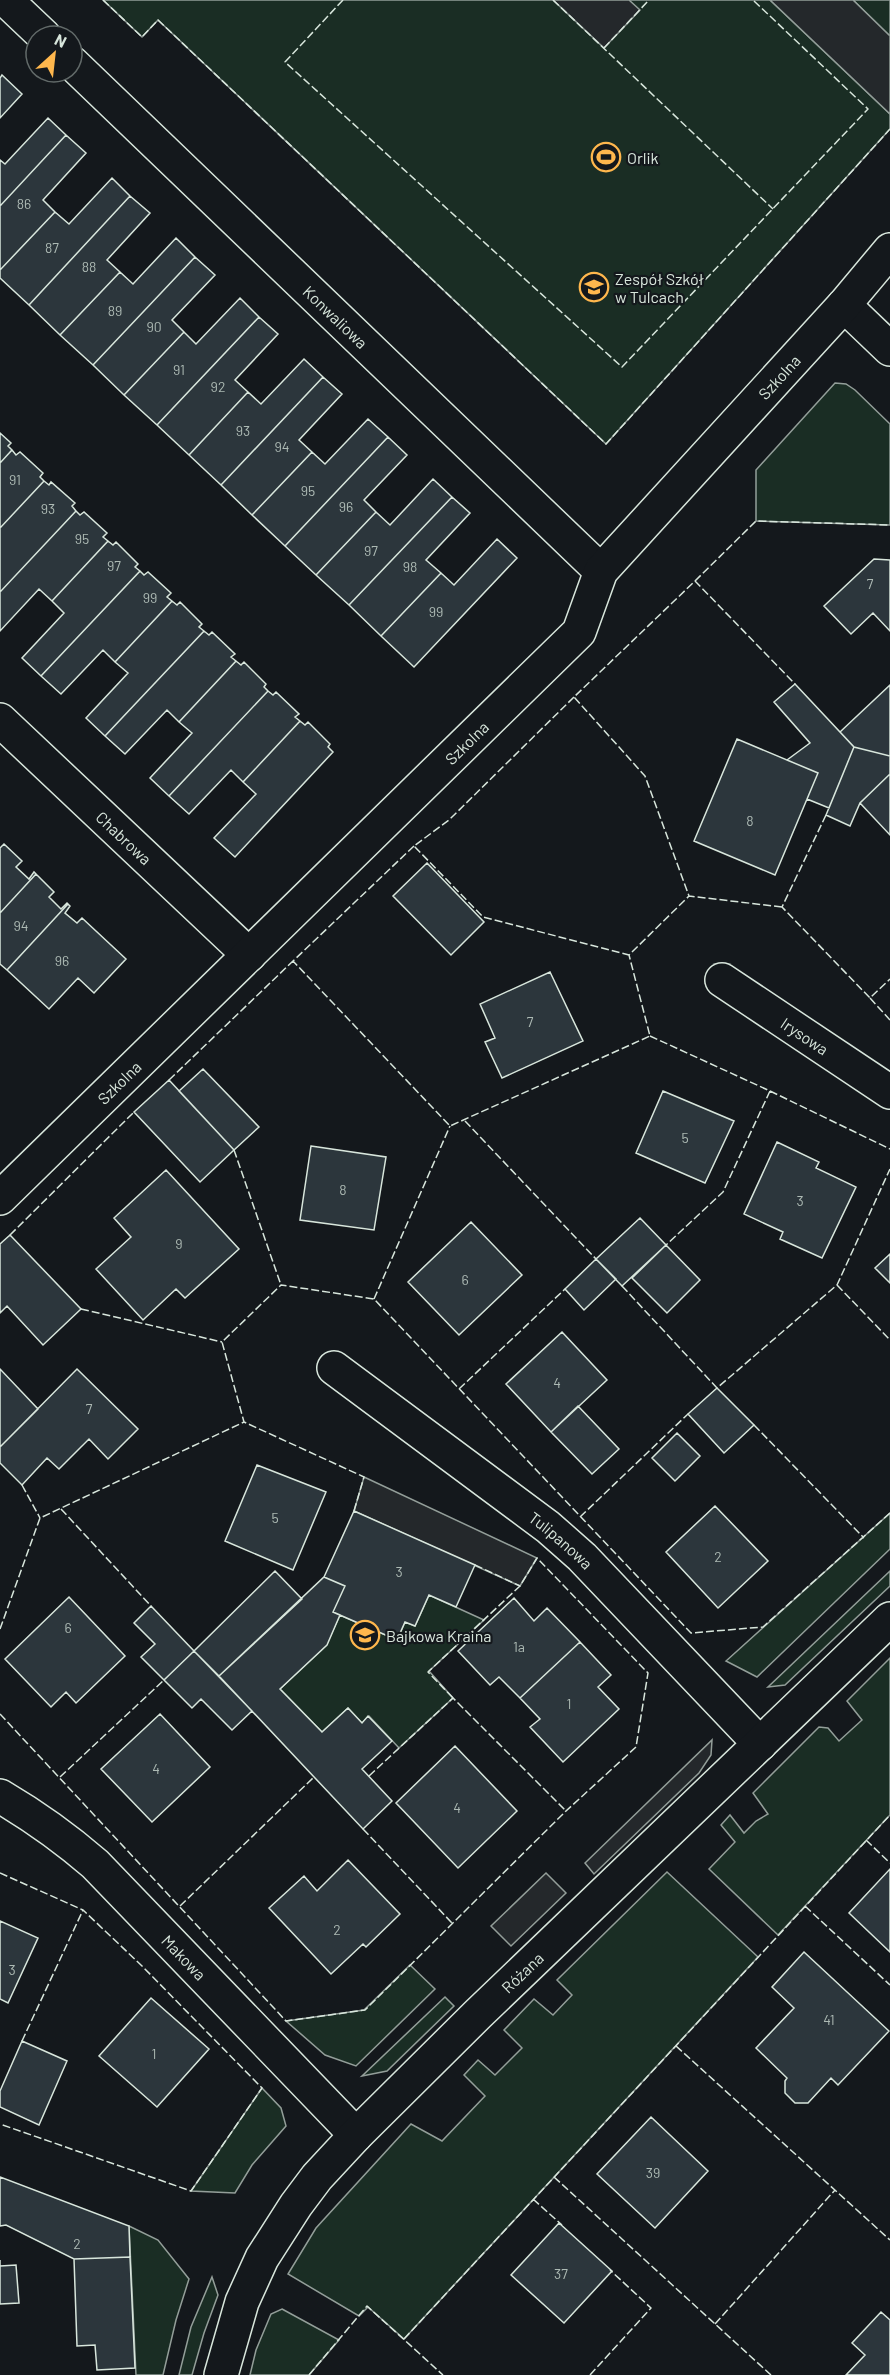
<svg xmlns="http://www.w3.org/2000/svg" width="890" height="2375" viewBox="0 0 890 2375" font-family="Barlow,sans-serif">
<rect width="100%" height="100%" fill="#14181c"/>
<!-- green -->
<path fill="#1a2d24" stroke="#939e99" stroke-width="1.5" d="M103,0h667l120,114v15l-284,315 -448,-424 -16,17z
M853,0h37v36z
M835,383l11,1 9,6 35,34v101l-134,-4v-51z
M890,1513v36l-133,128 -31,-16z
M890,1571v15l-105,99 -17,2z
M429,1595l55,25 -55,51 24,27 -54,50 -30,-32 -7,7 -14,-15 -26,24 -42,-43 46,-44 14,-30 57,25 8,-18 10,4z
M890,1658v157l-112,120 -69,-66 26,-27 -14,-17 9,-10 14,18 12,-12 12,-7 -15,-21 66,-66 9,1 11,13 23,-21 -15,-19z
M667,1872l91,85 -354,382 -36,-32 -9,9 -71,-42 28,-46 95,-104 31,17 43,-45 -21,-21 14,-15 17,15 27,-27 -18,-18 30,-31 19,16 19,-20 -15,-15z
M410,1965l25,24 -79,77 -31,-11 -39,-34 78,-11z
M445,1997l9,9 -67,65 -25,5z
M262,2088l19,20 5,18 -34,39 -17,28 -44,-2z
M129,2226l29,14 31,39 -13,41 -13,55h-27z
M212,2277l6,18 -14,38 -12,42h-13l12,-48z
M282,2309l57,31 -30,35h-59l6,-25 15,-36z"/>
<!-- parking -->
<path fill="#24282b" stroke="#939e99" stroke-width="1.5" d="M553,0h76l11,10 -36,38z
M770,0h83l37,36v78z
M364,1477l173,81 -17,28 -166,-75z
M712,1740l-1,15 -12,18 -105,101 -9,-11z
M546,1873l20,20 -55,53 -20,-20z"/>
<!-- building -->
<path fill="#2c363c" stroke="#d8e6dc" stroke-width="1.5" d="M2,75l20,19 -22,24v-40z
M48,118l18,17 -66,71v-46l5,4z
M66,135l20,18 -43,47 12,12 -55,58v-64z
M112,178l18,18 -101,109 -29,-27v-8l55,-58 14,12z
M130,196l20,17 -43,47 13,12 -60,63 -31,-30z
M176,238l19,19 -102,108 -33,-30 60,-63 13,12z
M195,257l20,18 -43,45 12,12 -60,63 -31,-30z
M240,298l19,19 -102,108 -33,-30 60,-63 12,12z
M259,317l19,17 -43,46 13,12 -59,63 -32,-30z
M304,359l19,18 -102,108 -32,-30 59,-63 13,12z
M323,377l19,17 -43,46 13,12 -60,63 -31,-30z
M368,419l20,18 -103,109 -33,-31 60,-63 13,12z
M0,433l11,10 -3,3 4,4 -12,13z
M388,437l19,18 -43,45 12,12 -60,63 -31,-29z
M12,450l4,5 4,-3 23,21 -3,4 4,4 -44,47v-65z
M433,479l19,18 -103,108 -33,-30 60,-63 14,13z
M44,481l5,4 2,-3 24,21 -3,3 4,5 -76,81v-64z
M452,497l18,16 -44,47 15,13 -60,63 -32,-31z
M76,511l4,4 4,-3 23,21 -4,4 5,4 -56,60 -13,-12 -39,42v-39z
M497,539l20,19 -103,109 -33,-31 60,-63 13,12z
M108,541l5,4 3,-3 22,22 -3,3 5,4 -99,105 -19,-18 42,-45 -12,-12z
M874,559l16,1v71l-17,-18 -22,21 -27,-28z
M140,571l4,4 4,-3 23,21 -4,4 5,4 -57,61 -12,-12 -42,44 -20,-18z
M172,601l5,4 3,-3 22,22 -3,3 5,4 -99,105 -19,-18 42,-45 -13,-11z
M204,631l5,4 3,-3 23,22 -4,3 5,4 -57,61 -12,-12 -42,44 -20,-18z
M236,661l5,4 3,-3 22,22 -2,3 4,4 -99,105 -19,-18 42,-45 -13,-11z
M795,684l59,63 -25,61 -22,-9 11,-26 -31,-13 23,-17 -36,-41z
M890,685v71l-36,-9 -14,-15z
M268,691l5,4 3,-3 23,22 -4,3 5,4 -57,61 -12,-12 -42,44 -20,-18z
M300,721l5,4 3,-3 22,22 -2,3 5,5 -98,105 -21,-19 42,-44 -13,-12z
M737,739l81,34 -43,102 -81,-34z
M854,747l36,9v18l-30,29 -10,23 -24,-11z
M890,774v61l-30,-32z
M4,844l18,17 -6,6 13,12 5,-7 2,2 -36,39v-65z
M427,863l57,59 -33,33 -58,-59z
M36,874l18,18 -5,5 12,12 6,-6 1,1 -61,66 -7,-6v-51z
M68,904l2,2 -5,7 12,10 5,-5 44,41 -32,34 -16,-15 -29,31 -42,-39z
M550,972l33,69 -81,37 -17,-36 10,-4 -15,-34z
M203,1069l56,58 -25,23 -55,-59z
M169,1080l65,70 -34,32 -66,-70z
M663,1091l71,30 -29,62 -69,-30z
M777,1142l42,20 -3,6 40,19 -34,71 -42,-19 3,-7 -39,-18z
M311,1146l75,11 -12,73 -74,-10z
M166,1170l73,79 -54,49 -9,-9 -33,31 -47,-51 35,-32 -17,-19z
M640,1218l26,27 -44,41 -26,-27z
M471,1222l51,53 -63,60 -51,-53z
M10,1235l71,74 -38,36 -36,-39 -7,7v-69z
M666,1245l34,35 -33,33 -35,-35z
M890,1254v29l-15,-15z
M596,1259l20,20 -32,31 -19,-21z
M562,1332l45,48 -56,52 -45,-48z
M0,1369l38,40 -38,38z
M77,1369l61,60 -30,30 -19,-20 -30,30 -12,-11 -25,27 -22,-22v-16z
M717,1388l37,37 -30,28 -36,-39z
M578,1406l41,43 -27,25 -41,-42z
M677,1433l23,23 -25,25 -23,-23z
M257,1465l69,27 -33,78 -68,-29z
M715,1506l53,55 -50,47 -52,-56z
M354,1511l121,54 -19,42 -27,-12 -14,31 -10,-4 -8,18 -64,-28 12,-26 -21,-9z
M275,1571l27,28 -83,77 -25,-25z
M324,1577l21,9 -12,26 7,3 -13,30 -47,44 42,43 26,-24 14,15 6,-7 24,25 -30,28 30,32 -29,28 -144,-153z
M69,1597l56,59 -49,47 -10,-11 -15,15 -46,-48z
M514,1598l20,23 13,-13 33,34 -60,56 -21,-21 -9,8 -32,-34z
M151,1606l43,45 -30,29 -23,-23 14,-13 -21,-21z
M580,1642l31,33 -13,12 21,22 -56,53 -33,-35 10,-8 -20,-21z
M194,1651l58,60 -20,19 -31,-31 -9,9 -28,-28z
M160,1714l50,53 -58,55 -51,-53z
M455,1746l62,65 -59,57 -62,-65z
M348,1860l52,54 -34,33 -3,-3 -32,30 -62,-66 35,-32 13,15z
M890,1869v83l-41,-39z
M0,1921l38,17 -30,65 -8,-4z
M804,1952l85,79 -51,54 -7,-7 -23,25h-13l-10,-10v-12l2,-3 -31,-30 38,-40 -22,-21z
M151,1998l58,51 -52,58 -58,-51z
M22,2041l45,20 -28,64 -39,-18v-16z
M651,2117l57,54 -53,57 -58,-54z
M0,2177l129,49 1,31 -56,2 -68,-34 -6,1z
M559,2223l53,48 -48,52 -53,-48z
M130,2257l5,111 -38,2 -2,-25 -18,1 -3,-87z
M0,2260v6l16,-1 3,38 -19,1z
M881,2312l9,8v55h-44l19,-20 -13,-12z"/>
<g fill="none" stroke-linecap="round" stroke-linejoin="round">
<!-- minor casing -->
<g stroke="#d8e6dc" stroke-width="36">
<g id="minor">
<path d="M6,0l38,36"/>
<path id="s1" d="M72,63l529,508"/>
<path d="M844,305l46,44"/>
<path id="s2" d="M0,720l249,235"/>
<path id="s3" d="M722,980l168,112"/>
<path id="s4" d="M0,1198l579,-566 22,-61 243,-266 46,-55"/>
<path id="s5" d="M334,1368l214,159 34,30 178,187"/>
<path id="s6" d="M0,1796c34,20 65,42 95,68l261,271"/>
<path id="s7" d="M221,2375l21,-73 20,-44 34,-53 21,-28 39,-42 122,-121 412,-395"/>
</g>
</g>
<!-- minor -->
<use href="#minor" stroke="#14181c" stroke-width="33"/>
<!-- fence -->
<path stroke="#d8e6dc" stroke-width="1.5" stroke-dasharray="8 3" stroke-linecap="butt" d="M103,0l39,37 16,-17 448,424 284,-315
M343,0l-58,62 337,305 246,-258 -115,-109
M553,0l220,209
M604,48l45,-48
M695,581l61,-60 134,4
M574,697l-125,123 -35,26 69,71 146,38 60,-59
M826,815l-44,92 88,91 20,-19
M414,846l-121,115 157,165 200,-90 -21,-81
M782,907l-93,-11 -44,-120 -71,-79 121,-116 100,103
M870,998l20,22
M650,1036l120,55 -47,101 -57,53
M169,1080l124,-119
M770,1091l120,58
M465,1121l131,138
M234,1150l47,135
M10,1235l124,-123
M837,1285l53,55
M622,1286l95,102 120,-103 53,-116
M374,1299l76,-173
M81,1309l141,33
M459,1389l106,-100
M754,1425l110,113
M22,1485l18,33
M61,1509l90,97
M354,1511l10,-34 -120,-55 -22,-80 59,-57 93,14 317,334 72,-6 127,-114
M580,1517l108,-103
M475,1565l45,21
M0,1629l40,-111 204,-96
M0,1714l286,307 79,-11 201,-199 70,-64 12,-74 -111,-115 -17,28 -92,86 25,26
M369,1776l84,-78 113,113
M60,1777l104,-97
M363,1829l89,94
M866,1840l24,23
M0,1873l83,37 59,56 120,122 -71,103 -191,-67
M180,1906l134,-129
M805,1906l85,79
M22,2041l61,-131
M676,2046l214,194
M554,2177l217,198
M533,2199l29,26
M715,2324l120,-134
M404,2339l486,-524
M309,2375l58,-69 76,69
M590,2375l61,-67 -41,-38"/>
</g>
<!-- icons -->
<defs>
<g id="stadium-ring" transform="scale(1.5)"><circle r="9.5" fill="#14181c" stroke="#ffb74d" stroke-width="1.5"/><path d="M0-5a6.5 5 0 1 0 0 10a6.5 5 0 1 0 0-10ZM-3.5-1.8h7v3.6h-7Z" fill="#ffb74d"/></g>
<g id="school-ring" transform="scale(1.5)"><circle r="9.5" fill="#14181c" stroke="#ffb74d" stroke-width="1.5"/><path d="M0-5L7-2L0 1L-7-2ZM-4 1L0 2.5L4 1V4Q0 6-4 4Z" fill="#ffb74d"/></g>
</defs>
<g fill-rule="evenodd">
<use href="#stadium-ring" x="606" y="157"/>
<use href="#school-ring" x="594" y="287"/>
<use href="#school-ring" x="365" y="1635"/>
</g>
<g text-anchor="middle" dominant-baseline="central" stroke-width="4.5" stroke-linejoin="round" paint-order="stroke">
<!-- number labels -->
<g font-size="14" fill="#adbab4">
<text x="24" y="203">86</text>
<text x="52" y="247">87</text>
<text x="89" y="266">88</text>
<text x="115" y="310">89</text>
<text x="154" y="326">90</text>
<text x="179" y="369">91</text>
<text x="218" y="386">92</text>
<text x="243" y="430">93</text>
<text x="282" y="446">94</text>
<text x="15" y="479">91</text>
<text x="308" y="490">95</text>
<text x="346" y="506">96</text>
<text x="48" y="508">93</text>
<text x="82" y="538">95</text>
<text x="371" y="550">97</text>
<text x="114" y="565">97</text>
<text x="410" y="566">98</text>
<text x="870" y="583">7</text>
<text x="150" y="597">99</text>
<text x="436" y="611">99</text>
<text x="750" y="820">8</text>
<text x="21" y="925">94</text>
<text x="62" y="960">96</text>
<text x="530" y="1021">7</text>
<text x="685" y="1137">5</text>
<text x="343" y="1189">8</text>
<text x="800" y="1200">3</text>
<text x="179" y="1243">9</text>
<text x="465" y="1279">6</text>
<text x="557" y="1382">4</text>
<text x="89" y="1408">7</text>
<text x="275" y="1517">5</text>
<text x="718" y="1556">2</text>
<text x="399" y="1571">3</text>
<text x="68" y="1627">6</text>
<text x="519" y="1646">1a</text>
<text x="569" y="1703">1</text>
<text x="156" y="1768">4</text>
<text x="457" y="1807">4</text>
<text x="337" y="1929">2</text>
<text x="12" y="1969">3</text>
<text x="829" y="2019">41</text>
<text x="154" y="2053">1</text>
<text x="653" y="2172">39</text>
<text x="77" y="2243">2</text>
<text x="561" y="2273">37</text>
</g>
<!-- poi labels -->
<g font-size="16" fill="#d8e6dc" stroke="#14181c" text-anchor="start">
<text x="627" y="157">Orlik</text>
<text x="615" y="278">Zespół Szkół<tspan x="615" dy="18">w Tulcach</tspan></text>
<text x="386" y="1635">Bajkowa Kraina</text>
</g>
<!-- street labels -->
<g font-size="16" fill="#d8e6dc" stroke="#14181c">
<text stroke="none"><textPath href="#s1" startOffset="366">Konwaliowa</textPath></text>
<text stroke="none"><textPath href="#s4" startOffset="1138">Szkolna</textPath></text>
<text stroke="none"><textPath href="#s4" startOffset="652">Szkolna</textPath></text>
<text stroke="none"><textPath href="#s2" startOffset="171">Chabrowa</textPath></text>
<text stroke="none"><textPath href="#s3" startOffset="100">Irysowa</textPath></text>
<text stroke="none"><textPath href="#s4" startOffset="166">Szkolna</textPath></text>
<text stroke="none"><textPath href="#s5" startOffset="285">Tulipanowa</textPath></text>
<text stroke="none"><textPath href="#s6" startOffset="246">Makowa</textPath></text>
<text stroke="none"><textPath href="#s7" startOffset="512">Różana</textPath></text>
</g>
</g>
<!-- north arrow -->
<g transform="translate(54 54) rotate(27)"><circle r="28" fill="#14181c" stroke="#626a69" stroke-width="1.5"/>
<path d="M0-4.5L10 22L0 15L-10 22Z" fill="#ffb74d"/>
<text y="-9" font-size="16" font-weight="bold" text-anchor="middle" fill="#d8e6dc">N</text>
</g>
</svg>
